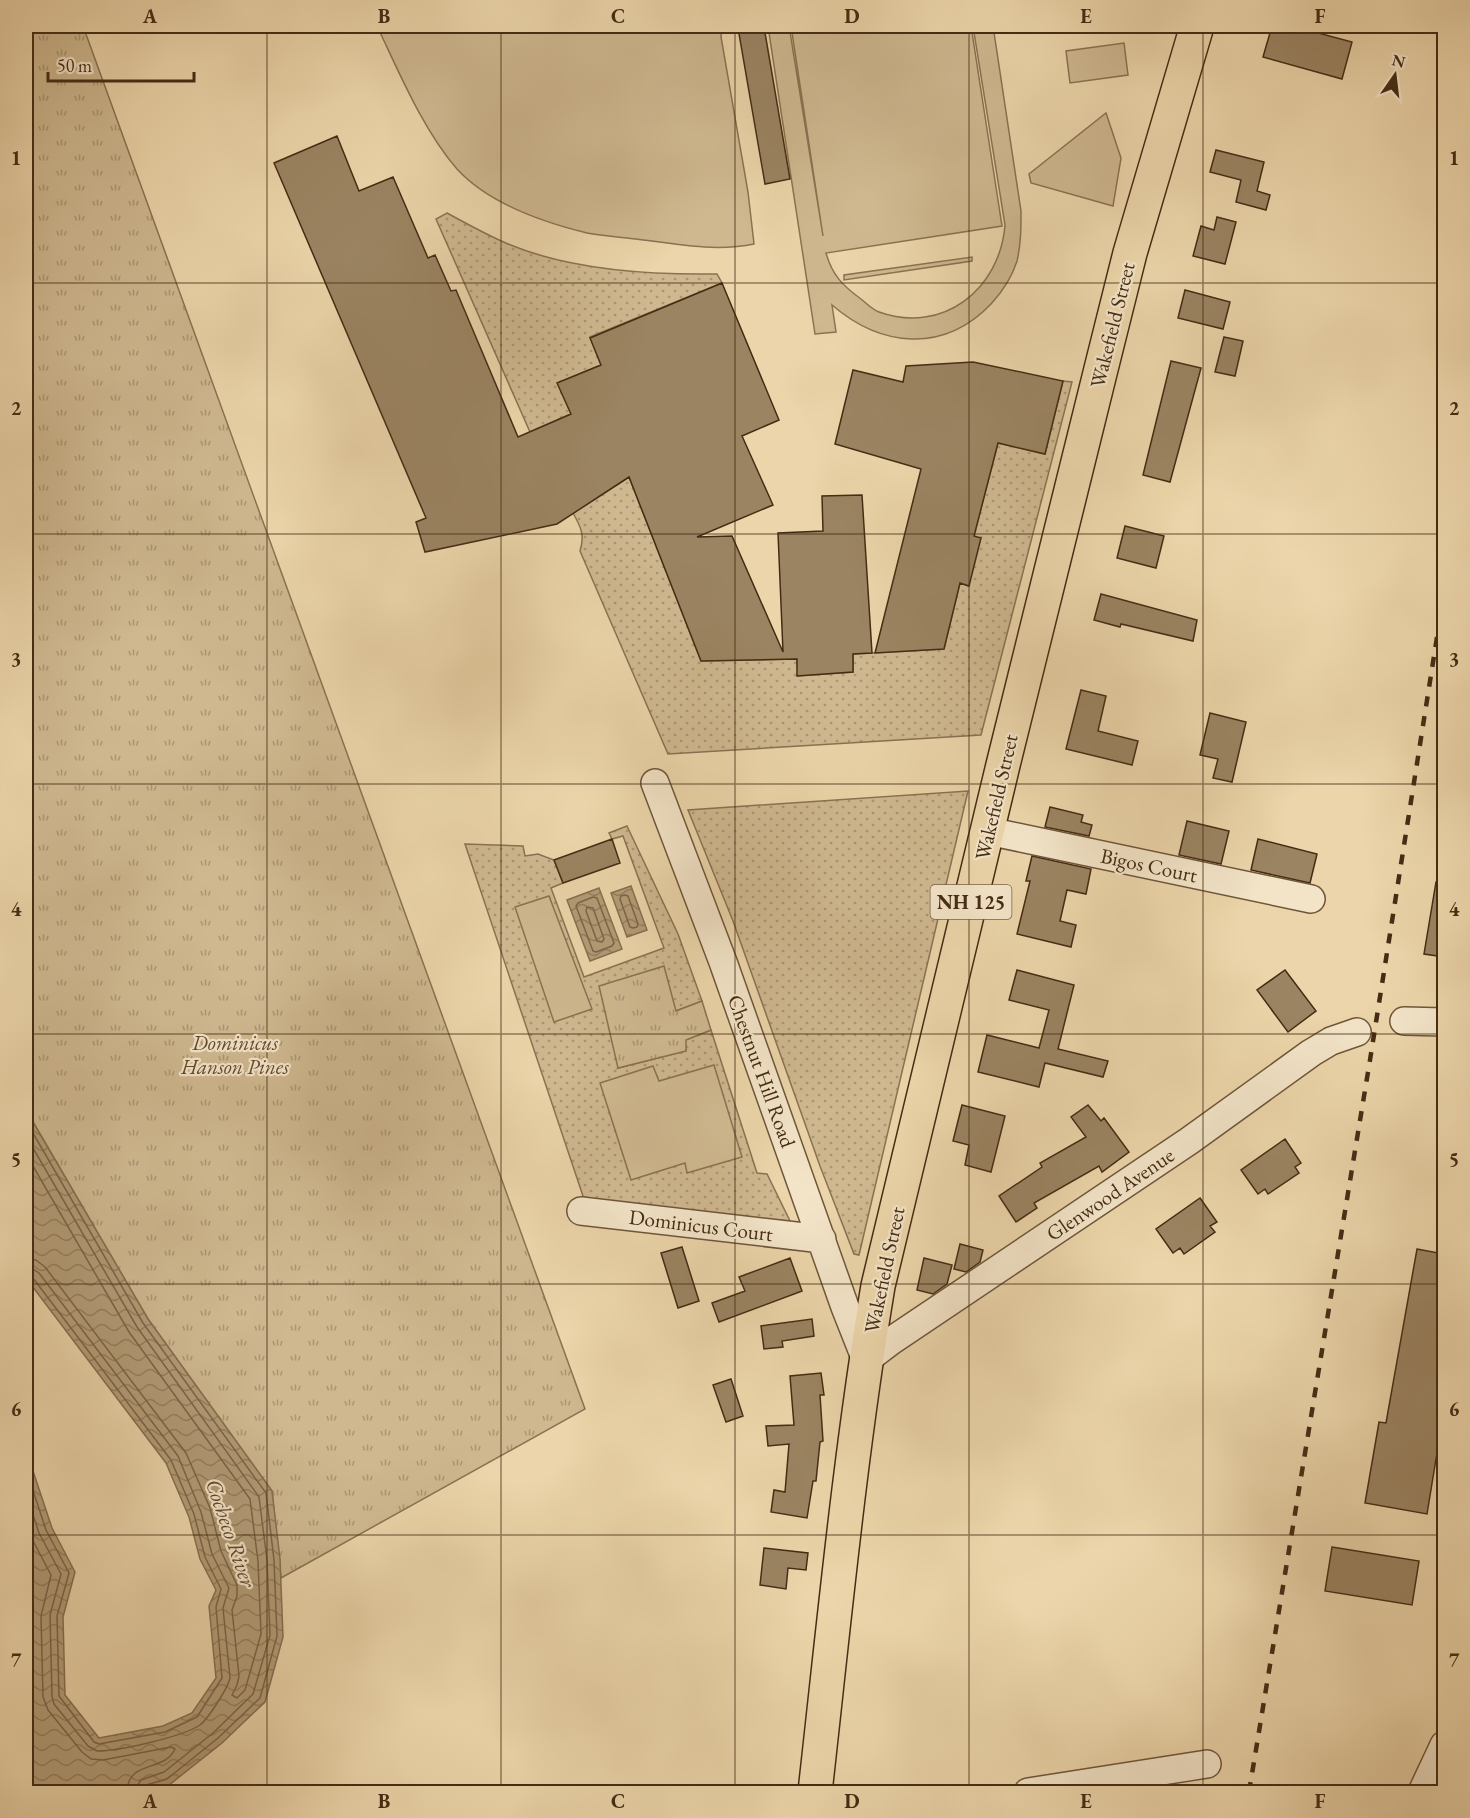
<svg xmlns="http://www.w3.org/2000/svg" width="1470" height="1818" viewBox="0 0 1470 1818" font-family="'EB Garamond',serif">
<defs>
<pattern id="grass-dots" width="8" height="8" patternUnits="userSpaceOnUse" patternTransform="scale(1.5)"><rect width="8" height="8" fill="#cfb890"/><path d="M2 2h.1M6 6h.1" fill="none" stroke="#aa9674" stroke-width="1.8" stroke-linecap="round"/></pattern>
<pattern id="park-tufts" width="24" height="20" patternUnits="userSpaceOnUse" patternTransform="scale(1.5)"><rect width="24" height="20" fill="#cfb890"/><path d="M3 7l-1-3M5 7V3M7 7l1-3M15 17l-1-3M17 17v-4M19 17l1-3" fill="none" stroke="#aa9674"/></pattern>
<pattern id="water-waves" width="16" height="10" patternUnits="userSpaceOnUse" patternTransform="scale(1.5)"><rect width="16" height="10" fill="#b39c77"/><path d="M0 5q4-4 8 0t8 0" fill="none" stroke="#937f60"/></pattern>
</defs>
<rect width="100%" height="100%" fill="#ecd5aa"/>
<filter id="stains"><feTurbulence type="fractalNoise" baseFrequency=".00333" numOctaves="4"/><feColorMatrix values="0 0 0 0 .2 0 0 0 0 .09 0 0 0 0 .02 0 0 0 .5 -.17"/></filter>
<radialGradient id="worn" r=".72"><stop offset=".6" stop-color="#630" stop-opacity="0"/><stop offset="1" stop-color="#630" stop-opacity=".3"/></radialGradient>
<!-- grass -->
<path fill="url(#grass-dots)" stroke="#8a7252" stroke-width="1.5" d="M447,213c20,11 40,22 61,31 62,26 143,31 209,30l5,9 -132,54 11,28 -43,18 13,31 -41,18 -94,-213z
M1063,381l9,1 -91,353 -313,19 -88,-203c5,-15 1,-24 -7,-38l56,-36 72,184 96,-2 1,17 55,-4v-18l91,-5 16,-66 8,3 6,-50 24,-93 47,11z
M968,791l-109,464 -5,-1 -34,-88 -87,-245 -45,-111z
M627,826l51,108 24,67 -26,10 -58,57 68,-17 -1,-11 26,-10 46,143 10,1 23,47 -204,-16 -121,-361 58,2 2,10 13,-2 16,6 9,23 -12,5 33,89 80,-29 -41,-112 -11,3 -3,-6z"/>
<!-- park -->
<path fill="url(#park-tufts)" stroke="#8a7252" stroke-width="1.5" d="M26,26h57l502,1383 -304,169 -9,-87 -124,-172 -122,-209z
M664,966l12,45 26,-10 9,29 -25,10v11l-68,17 -19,-82z"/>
<!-- pitch -->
<path fill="#cfb890" stroke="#8a7252" stroke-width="1.5" d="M377,26h345l-1,11 27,155 6,52c-38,8 -79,0 -118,-5 -16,-2 -33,-3 -49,-6 -45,-11 -98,-29 -130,-64 -34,-39 -58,-97 -80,-143z
M768,26h21l34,210 -32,-210h180l31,200 -176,27c6,22 17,33 35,46 5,4 12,11 18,13 64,23 121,-23 126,-87l-32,-199h20l28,185c0,17 0,33 -4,50 -5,16 -15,31 -26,43 -48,50 -110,43 -159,1l4,27 -21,2z
M1124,43l4,32 -58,8 -4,-32z
M1106,113l15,45 -8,48 -82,-23 -2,-9z
M972,257v4l-128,19v-5z
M549,896l43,113 -38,13 -39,-115z
M714,1065l28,92 -55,16 -2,-10 -54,17 -31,-97 53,-17 6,15z"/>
<!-- water -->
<path fill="url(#water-waves)" stroke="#876f4f" stroke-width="1.5" d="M631,886l16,44 -20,7 -16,-44z
M599,888l23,61 -32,12 -23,-61z
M26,1110l122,209 124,172 8,68 3,78 -18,65 -43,41 -53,42 -30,7h-113v-342l26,78 23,44 -12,45 2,78 34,43 64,-12 29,-13 24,-35 -7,-72 7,-16 -16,-31 -11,-42 -23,-54 -140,-185z"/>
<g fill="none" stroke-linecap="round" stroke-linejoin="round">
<!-- shore -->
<path stroke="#7c6446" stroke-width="1.5" d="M625,895l3,1 10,28 -1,3 -4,1 -3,-1 -10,-28 1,-3z
M593,897l4,1 17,45 -2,3 -16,6 -3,-1 -17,-45 2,-3z
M587,907l6,1 11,31 -2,3 -5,-1 -11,-30z
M26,1121l117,202 123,170 8,67 3,76 -17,62 -42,40 -51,41 -21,6 -3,7
M26,1136l111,191 122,170 8,63 3,75 -17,59 -40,39 -49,39 -23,8 -4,6 -1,6
M26,1154l103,178 121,167 8,62 3,73 -16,56 -8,8 -5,-3 5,-10 2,-9 -7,-66 5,-14v-11l-16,-34 -11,-43 -24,-55 -141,-186 -9,-7 -10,-1
M26,1268l7,1 6,4 139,183 23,56 11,42 17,34 -6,20 7,70c-2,10 -22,41 -30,47 -18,12 -81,26 -103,26l-9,-5 -34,-42 -2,-8 -2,-81 11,-41 -22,-41 -13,-40
M26,1275l7,3 138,182 23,54 11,43 16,32 -5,18 6,71 -25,39 -32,15 -66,12 -5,-2 -35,-46 -2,-80 12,-43 -23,-43 -20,-61
M26,1521l5,16 20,38 -10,41 2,81 5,13 34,42 9,7 12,1 68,-13 4,2c-11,24 -47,10 -48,43"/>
</g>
<!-- building -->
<path fill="#9b8462" stroke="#442c14" stroke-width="1.5" d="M758,26l1,2 5,-1 26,152 -25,5 -27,-156z
M1272,26h20l60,16 -10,37 -79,-22z
M337,136l22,55 34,-14 35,81 7,-3 16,36 5,-1 62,147 53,-23 -14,-31 44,-18 -11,-27 132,-55 57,137 -37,16 31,69 -76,32 35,-1 51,116 -5,-119 45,-2 -1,-35 40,-1 10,158 -19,1v18l-56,4v-17l-96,2 -72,-184 -72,47 -132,28 -9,-30 10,-4 -152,-355z
M1216,150l48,12 -7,29 13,4 -4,15 -30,-8 5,-22 -31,-8z
M1217,217l19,5 -11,42 -32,-8 8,-30 13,4z
M1185,290l45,12 -7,27 -45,-11z
M1224,337l19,4 -8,35 -20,-4z
M1171,361l30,7 -31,114 -27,-7z
M973,362l90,19 -18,73 -47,-11 -24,93 7,2 -12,48 -9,-3 -16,66 -69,4 46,-184 -86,-25 18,-74 50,12 3,-16z
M1125,526l39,10 -8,32 -39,-10z
M1101,594l96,26 -4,21 -72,-17 -1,3 -26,-7z
M1081,690l25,6 -8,35 40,10 -6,24 -66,-16z
M1210,713l36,9 -14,60 -19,-4 5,-19 -18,-4z
M1050,807l33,8 -2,7 11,3 -3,11 -44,-9z
M1187,821l42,10 -8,33 -42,-9z
M612,839l8,24 -57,20 -9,-23z
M1258,839l59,15 -7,29 -59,-13z
M1032,856l59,13 -5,25 -19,-4 -7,31 16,4 -5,22 -54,-13 13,-53h-4z
M1436,882l8,1v74l-20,-3z
M1017,970l57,15 -16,64 50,12 -5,16 -58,-14 -6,24 -61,-15 9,-37 52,13 10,-38 -40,-10z
M1285,970l31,41 -28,21 -31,-42z
M962,1105l43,11 -14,56 -26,-7 4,-20 -16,-4z
M1088,1105l13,16 3,-3 25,34 -27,20 -3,-6 -65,37 3,5 -21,14 -17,-26 43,-29 -2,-4 46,-26 -15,-20z
M1285,1139l16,24 -6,4 4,6 -31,21 -3,-5 -7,5 -17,-24z
M1200,1198l17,24 -7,4 5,6 -31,22 -4,-6 -7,5 -17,-24z
M960,1244l23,6 -3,12 -14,10 -12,-3z
M682,1247l17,54 -21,7 -17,-55z
M1417,1249l27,5v200l-7,-1 -10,61 -62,-11 14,-81 7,1z
M790,1258l12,33 -83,31 -7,-19 33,-12 -6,-14z
M924,1258l28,7 -5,19 -14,10 -16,-4z
M812,1319l2,17 -32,5 1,6 -19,2 -3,-23z
M821,1373l3,22h-4l3,46 -3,1 -4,39h-3l-6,37 -36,-6 3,-22 11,2 4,-48 -21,2 -2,-20 28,-1 -4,-49z
M731,1379l12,37 -17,6 -13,-37z
M1332,1547l87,14 -7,44 -87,-14z
M764,1548l44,5 -2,17 -18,-2 -2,21 -26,-4z"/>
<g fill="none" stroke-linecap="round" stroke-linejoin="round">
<!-- minor casing -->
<g stroke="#6e563a" stroke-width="30">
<path id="minor" d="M655,783l68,179 122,345 21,53 25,-19 298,-200 122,-88 20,-12 26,-9
M988,831l323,68
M1404,1021l40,1
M581,1211l241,28
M1028,1792l179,-28
M1422,1792l22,-47"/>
</g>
<!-- major casing -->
<g stroke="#442c14" stroke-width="36">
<path id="major" d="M815,1792c19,-169 35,-338 63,-506l125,-521 98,-396 29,-116 67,-227"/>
</g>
<!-- minor -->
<use href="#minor" stroke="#f3e4c8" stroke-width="27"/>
<!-- major -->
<use href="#major" stroke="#ecd5aa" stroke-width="33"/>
<!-- rail -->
<path stroke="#442c14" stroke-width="4.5" stroke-dasharray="10 10" stroke-linecap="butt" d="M1249,1792l121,-732 74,-467"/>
</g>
<!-- grid -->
<path fill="none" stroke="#442c14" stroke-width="1.5" stroke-opacity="0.55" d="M267,26v1766M501,26v1766M735,26v1766M969,26v1766M1203,26v1766M26,283h1418M26,534h1418M26,784h1418M26,1034h1418M26,1284h1418M26,1535h1418"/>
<g text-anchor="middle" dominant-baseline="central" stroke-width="4.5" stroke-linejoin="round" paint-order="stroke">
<!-- shield labels -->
<rect fill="#f3e4c8" stroke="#78634a" stroke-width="1.5" x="930.5" y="885" width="81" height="34" rx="4.5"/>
<g font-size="20" font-weight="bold" fill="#442c14">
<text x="971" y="902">NH 125</text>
</g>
<!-- street labels -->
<g font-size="21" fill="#442c14" stroke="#f3e4c8">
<text transform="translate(1112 325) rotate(-76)">Wakefield Street</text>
<text transform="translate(996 797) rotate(-77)">Wakefield Street</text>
<text transform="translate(1149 865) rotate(12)">Bigos Court</text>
<text transform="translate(762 1071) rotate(70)">Chestnut Hill Road</text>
<text transform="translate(1110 1194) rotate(-34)">Glenwood Avenue</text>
<text transform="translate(701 1225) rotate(7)">Dominicus Court</text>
<text transform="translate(884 1270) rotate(-78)">Wakefield Street</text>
</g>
<!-- park labels -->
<g font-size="21" font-style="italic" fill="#60482d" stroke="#f3e4c8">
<text x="235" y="1042">Dominicus<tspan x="235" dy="24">Hanson Pines</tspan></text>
</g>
<!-- water labels -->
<g font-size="22" font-style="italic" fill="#60482d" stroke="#f3e4c8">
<text transform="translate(231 1533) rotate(71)">Cocheco River</text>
</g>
</g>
<!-- margin -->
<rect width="1470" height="1818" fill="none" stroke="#ecd5aa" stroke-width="66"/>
<!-- north arrow -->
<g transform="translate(1395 75) rotate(14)" stroke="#f3e4c8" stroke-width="4.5" paint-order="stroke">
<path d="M0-4.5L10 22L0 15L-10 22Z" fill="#442c14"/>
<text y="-9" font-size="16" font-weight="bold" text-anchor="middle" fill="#442c14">N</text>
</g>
<!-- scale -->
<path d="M48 72v9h146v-9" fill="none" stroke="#442c14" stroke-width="3"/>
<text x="57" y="72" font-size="18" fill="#442c14" stroke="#f3e4c8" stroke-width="4.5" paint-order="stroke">50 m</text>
<rect x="33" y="33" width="1404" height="1752" fill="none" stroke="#442c14" stroke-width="2"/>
<g font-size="20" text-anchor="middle" font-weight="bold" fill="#442c14">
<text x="150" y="23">A</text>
<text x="384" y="23">B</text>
<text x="618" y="23">C</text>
<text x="852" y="23">D</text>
<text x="1086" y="23">E</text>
<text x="1320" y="23">F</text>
<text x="16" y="165">1</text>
<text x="1454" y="165">1</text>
<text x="16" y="415">2</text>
<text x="1454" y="415">2</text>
<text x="16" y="666">3</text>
<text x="1454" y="666">3</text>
<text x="16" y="916">4</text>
<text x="1454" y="916">4</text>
<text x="16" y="1166">5</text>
<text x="1454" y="1166">5</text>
<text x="16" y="1416">6</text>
<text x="1454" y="1416">6</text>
<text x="16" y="1667">7</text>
<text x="1454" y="1667">7</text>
<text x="150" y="1808">A</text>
<text x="384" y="1808">B</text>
<text x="618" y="1808">C</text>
<text x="852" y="1808">D</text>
<text x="1086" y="1808">E</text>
<text x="1320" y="1808">F</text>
</g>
<rect width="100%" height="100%" filter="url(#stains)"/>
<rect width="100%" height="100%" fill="url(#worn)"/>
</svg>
